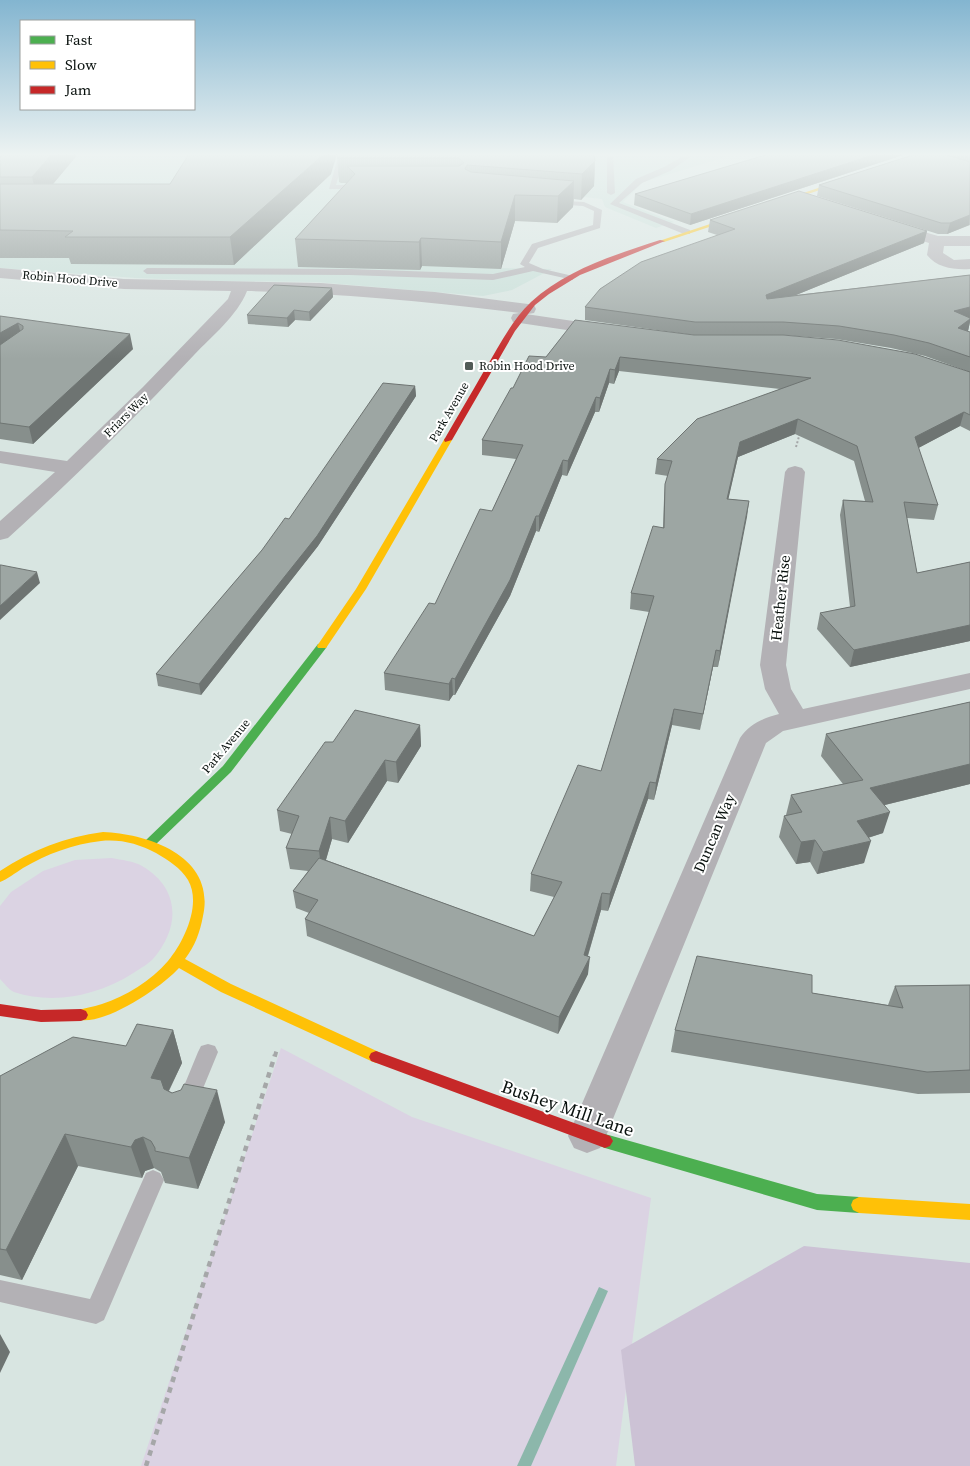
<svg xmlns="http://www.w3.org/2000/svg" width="970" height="1466" viewBox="0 0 970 1466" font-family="'Source Serif 4',serif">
<rect width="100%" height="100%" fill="#d8e5e1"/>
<!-- built -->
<path fill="#c7ded7" d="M0,154h736l-93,28 -20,20 51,20 -18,6 -51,-21 -3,-8 -139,-15 -14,83 103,2 -40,21 -29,6 -167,-14 -99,-1 -81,-3 -136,-10z"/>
<!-- green -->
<path fill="#dbd3e3" d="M112,858c9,2 22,3 30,8 38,22 39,61 11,93 -4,4 -10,8 -15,11 -35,24 -82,36 -124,22 -5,-2 -10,-9 -14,-13v-73l11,-14 32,-21 32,-11z
M281,1048l131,69 239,81 -35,268h-475z"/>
<!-- forest -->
<path fill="#ccc2d5" d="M804,1246l166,17v203h-335l-14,-116z"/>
<!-- water -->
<path fill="#8cb7ab" d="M599,1287l9,4 -77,175h-14z"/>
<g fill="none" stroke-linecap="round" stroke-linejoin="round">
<!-- path-far2 -->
<path stroke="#a5a7a8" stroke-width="2" stroke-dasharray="2 2" stroke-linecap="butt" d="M796,447l4,-14"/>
<!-- path-far1 -->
<path stroke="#a5a7a8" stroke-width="4" stroke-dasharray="4.5 4.5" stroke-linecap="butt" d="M275,1056l2,-7"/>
<!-- path -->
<path stroke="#a5a7a8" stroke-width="4.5" stroke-dasharray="5.5 5.5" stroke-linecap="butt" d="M146,1466l129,-411"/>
<!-- lane -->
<path fill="#b3b1b5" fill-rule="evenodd" d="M339,154h6l-9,31h27l4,2 -1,2h-37z
M607,154h6l2,39 -4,2 -4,-2z
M687,154h8l-25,17 -28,12 -23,20 71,27v4h-6l-74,-30 26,-25 28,-12z
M550,200l34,2 18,8 -2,18 -62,20 -9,15 14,6 30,7v4l-40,-9 -40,9 -143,-5 -203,-1 -4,-3 4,-3 203,1 143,5 32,-7 -5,-3 12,-20 61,-19 1,-14 -11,-5 -30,-2h-3z
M208,1044l7,2 3,6 -21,51 -3,6 -7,3 -7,-3 -3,-6 21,-51 3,-6z
M153,1170l7,3 4,7 -60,140 -8,4 -96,-22v-22l90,19 56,-126z"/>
<!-- street -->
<path fill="#b3b1b5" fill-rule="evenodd" d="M890,222l48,14h32v10h-26l-1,7 11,7 16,-1v10c-15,1 -33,-1 -43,-14l2,-12 -44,-14 -2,-3 2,-3z
M0,268l124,11 197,4 114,9 93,12 6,1 2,4 -2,4 -6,1c-94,-12 -186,-21 -281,-23 -10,25 -35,45 -53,64 -60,64 -121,124 -186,183l-8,2v-19l55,-49 -55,-9v-12l67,10 76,-74 85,-88 3,-8 -107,-2 -124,-11z
M519,313l88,13 6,1 3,4 -3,4 -6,1 -94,-14 -2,-4 2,-4z
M795,466l7,2 3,4 -19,193 5,24 12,20 167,-36v16l-187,42 -17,12 -160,393 -6,12 -13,5 -13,-5 -6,-12 172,-398c9,-14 24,-20 39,-24l-14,-25 -5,-24 25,-193 3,-4z"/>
<!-- fast -->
<path fill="#4caf50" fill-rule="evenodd" d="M322,643l4,1 1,2 -1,2 -95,124 -77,74h-8l-2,-3 2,-3 77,-74 95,-122z
M605,1134l212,60 42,3 6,3 2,5 -2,5 -6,3 -42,-3 -212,-62 -5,-2 -3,-5 3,-5z"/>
<!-- slow -->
<path fill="#ffc107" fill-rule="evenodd" d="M920,154h8l-264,88 -5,-1z
M445,438l7,2 -86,149 -40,59h-8l-1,-2 39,-57z
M103,832c47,2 113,25 100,84 -3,16 -8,30 -18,43l46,25 150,69 2,4 -2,4 -5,2 -5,-2 -150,-69 -42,-24c-17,19 -77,60 -103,51l-2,-4 2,-4c8,-3 17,-4 26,-7 24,-8 49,-23 66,-43 16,-19 34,-57 20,-81 -7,-12 -20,-20 -32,-27 -17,-9 -35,-14 -55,-12 -28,3 -54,13 -78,27 -8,5 -15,11 -23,14v-11c32,-21 65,-34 103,-39z
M859,1197l111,7v16l-111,-7 -6,-3 -2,-5 2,-5z"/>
<!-- jam -->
<path fill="#c62828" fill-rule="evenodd" d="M660,240l5,1 -85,34 -31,19 -14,11 -20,26 -63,109 -7,2 -1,-2c13,-23 27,-46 40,-69 14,-23 27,-50 47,-69 36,-33 84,-47 129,-62z
M0,1004l41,6 40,-1 5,2 2,4 -2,4 -5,2 -40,1 -41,-6z
M376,1051l234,85 3,5 -3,5 -5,2 -234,-87 -2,-4 2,-4z"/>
</g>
<!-- wall -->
<path fill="#878f8c" d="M0,154h78l-25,30h117l161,-10 -97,91 -163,-1 -2,-6h-69z
M338,154l257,7 -1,25 -13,14 -7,-1 -1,8 -16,16 -42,-2 -14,48 -79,-3 -2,4 -122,-3 -3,-28 52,-56h-6l-2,-1 -2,-25z
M758,154h148l-216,71 -56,-20 1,-11 128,-38z
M916,154h54v71l-23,9h-9l-121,-38 2,-11z
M710,220l217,11 -3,12 -128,52 174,-20v47l-2,9 2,1v99l-10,-5 -42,22 20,57 -4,15 -27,-2 10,55 53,-11v79l-120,26 -33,-38 3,-16 30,-6 -10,-92 3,-15 22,1 -11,-40 -59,-27 -57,23 -10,42 21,2 -31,166h-5l-13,63 -28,-5 -18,75 -6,-1 -40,112 -7,-1 -13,46v18l-30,60 -251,-98 -2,-17 4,-6 -13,-5 -3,-17 15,-20 -18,-2 -4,-21 6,-14 -12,-3 -3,-21 56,-68 87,-17 1,21 -23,37 -11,-2 -39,62 -16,-4 -6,21 208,76 20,-39 -24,-6 1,-17 70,-103 48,-159 -19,-3 1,-16 32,-66 1,-28 1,-15 3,-8 -13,-2 2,-15 123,-70 -161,-18 -5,13 -5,-1 -10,29h-4l-28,64 -5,-1 -23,57 -3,-1 -26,65 -55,99h-2l-4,6 -64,-11 -1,-17 51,-69 57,-93 24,-52 -34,-4v-15l31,-52 33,-31 29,-37 392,51 -42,-15 -34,-8 -55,-9 -55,-4h-88l-108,-15v-13l132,-72 -9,-3z
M332,288l1,9 -23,24 -15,-1 -7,7 -40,-3 -1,-9z
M0,316l133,33 -100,95 -33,-5z
M415,386l1,10 -98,150 -117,149 -43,-9 -2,-12 133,-155z
M970,702v82l-85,21 -2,28 -15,5 -4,25 -47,11 -7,-12 -14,2 -17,-27 5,-21 2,-1 5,-20 52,-11 -22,-28 5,-22z
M970,985v108l-52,1 -247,-42 4,-22 137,-37 76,12 7,-19z
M173,1030l9,33 -13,28 56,31 -27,67 -33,-6 -4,-11 -7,-4 -9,3 -3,7 -64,-12 -56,114 -22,-5v-199l126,-30z"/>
<!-- shaded-wall -->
<path fill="#6e7472" d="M52,154h26l-40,48 -6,-25z
M324,154h13l-6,20 -97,91 -4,-28z
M876,154h30l-216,71 1,-11z
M595,161l-1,25 -13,14 1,-26z
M574,181l-1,26 -16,16 1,-27z
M515,195v26l-14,48v-27z
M970,215l-1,10 -22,9 3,-11z
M927,231l-3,12 -160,65 2,-13z
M421,238l1,28 -2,4 -1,-28z
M332,288l1,9 -23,24 -1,-9z
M970,307v15l-2,9 -14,10v-30z
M294,310l1,10 -7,7 -1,-9z
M18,323l4,15 -22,13v-18z
M130,334l3,15 -100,95 -4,-17z
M620,357l-1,14 -5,13 1,-14z
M610,369l-1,14 -10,29 1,-14z
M415,386l1,10 -98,150 -117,149 -2,-11z
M596,397l-1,15 -28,64 1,-15z
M964,412l-4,14 -49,26 4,-15z
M798,419l-3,15 -57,23 -13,57 2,-15 13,-57z
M563,460l-1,15 -23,57v-16z
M749,501l-2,16 -29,150 2,-16z
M536,516v15l-26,65 -55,99v-16z
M37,572l3,11 -40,37v-14z
M970,625v16l-120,26 4,-17z
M716,650l-3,17 -13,63 3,-16z
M452,678l1,17 -4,6v-17z
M674,709l-2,16 -18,75 2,-17z
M420,725l1,21 -23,37 -2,-21z
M385,760l2,21 -39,62 -3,-22z
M970,764v20l-106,26 6,-22z
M650,782l-2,17 -40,112 2,-17z
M890,812l-7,21 -32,10 6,-22z
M330,817l2,22 -10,34 -3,-22z
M815,840l-5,22 -14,2 5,-22z
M871,841l-7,22 -47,11 6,-22z
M602,893l-1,17 -17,58 6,-11 -2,17 -30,60 1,-17 25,-62z
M173,1030l9,33 -16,33 -15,-18z
M217,1090l8,32 -27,67 -9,-31z
M65,1134l13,32 -56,114 -16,-30z
M143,1137l11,31 -9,3 -3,7 -11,-31 4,-7z
M0,1334l10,18 -10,21z"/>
<!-- building -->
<path fill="#9da6a3" stroke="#6e7472" d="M0,154h52l-20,23h-32z
M189,154h135l-94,83h-165l8,-6 -73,-1v-46h170z
M338,154h256l1,7 -13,13 -115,-9 -2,4 6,3 103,9 -16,15 -43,-1 -14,47 -80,-4 -2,4 -124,-3 60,-65 -8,-8h112l5,-3 -5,-5h-120l-2,-1z
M769,154h107l-185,60 -56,-20z
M916,154h27l27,8v53l-20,8h-9l-122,-38z
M799,191l128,40 -161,64 1,4 203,-24v32l-16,4 16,7v1l-12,9 12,4v25l-41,-14 -35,-8 -55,-9 -56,-4h-88l-110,-15 15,-18 41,-27 94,-33 -25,-9z
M274,285l58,3 -23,24 -15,-2 -7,8 -40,-3z
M0,316l130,18 -101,93 -29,-4v-78l23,-16v-3l-5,-3 -18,10z
M575,320l119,15h89l55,5 77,14 55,18v43l-6,-3 -49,25 23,68 -34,-3 13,71 53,-11v63l-116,25 -34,-37 35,-7 -12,-106 30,2 -16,-56 -59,-27 -58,23 -13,57 22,2 -29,150 -4,-1 -13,64 -29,-5 -18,74 -6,-1 -40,112 -8,-1 -18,62 6,2 -31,60 -254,-98 13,-19 -25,-9 26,-33 215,78 28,-54 -31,-8 47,-109 23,6 53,-175 -23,-3 22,-67 11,2 1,-44 7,-23 -15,-2 40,-40 114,-41 -191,-21 -5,13 -5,-1 -10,29 -4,-1 -28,64 -5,-1 -24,56h-3l-26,64 -55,99 -3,-1 -3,6 -65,-11 45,-70 6,1 45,-95 12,2 31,-66 -41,-5 29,-52h2l16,-32 17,1z
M383,383l32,3 -98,150 -118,148 -43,-10 106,-124 23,-32 4,1z
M0,565h1l36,7 -37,34z
M970,702v62l-100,24 20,24 -33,9 14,20 -48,11 -8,-12 -14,2 -17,-26 18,-4 -11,-17 72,-15 -37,-46z
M355,710l65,15 -24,37 -11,-2 -40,61 -15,-4 -11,34 -33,-3 13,-32 -22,-6 48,-68h8z
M697,956l115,19v18l91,15 -8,-22 75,-1v85l-43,2 -252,-42z
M137,1024l36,6 -22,48 10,2 3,9 8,4 9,-3 3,-6 33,6 -28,68 -34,-7v-3l-4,-7 -8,-4 -8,3 -4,7 -66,-13 -59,116 -6,-1v-173l73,-39 53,9z"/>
<!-- sky -->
<linearGradient id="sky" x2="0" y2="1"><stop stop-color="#83b5d0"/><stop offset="0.43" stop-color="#edf3f2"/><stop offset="1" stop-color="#edf3f2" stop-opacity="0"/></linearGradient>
<rect width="970" height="359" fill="url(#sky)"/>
<!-- markers -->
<rect fill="#515b57" stroke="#fff" stroke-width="2" x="464" y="361" width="10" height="10" rx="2.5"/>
<g text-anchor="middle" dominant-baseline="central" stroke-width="4" stroke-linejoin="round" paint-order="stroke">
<!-- far-street labels -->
<g font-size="12" fill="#08100d" stroke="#fff">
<text transform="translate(70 279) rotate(5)">Robin Hood Drive</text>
<text transform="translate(449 412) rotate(-60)">Park Avenue</text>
<text transform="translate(126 415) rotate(-45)">Friars Way</text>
<text transform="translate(226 746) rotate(-50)">Park Avenue</text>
</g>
<!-- far-poi labels -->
<g font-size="12" fill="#08100d" stroke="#fff" text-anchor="start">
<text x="479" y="366">Robin Hood Drive</text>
</g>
<!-- street labels -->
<g font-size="15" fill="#08100d" stroke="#fff">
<text transform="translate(780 598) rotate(-84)">Heather Rise</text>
<text transform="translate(714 833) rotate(-67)">Duncan Way</text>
</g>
<!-- near-street labels -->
<g font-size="18" fill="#08100d" stroke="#fff">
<text transform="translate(568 1108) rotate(19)">Bushey Mill Lane</text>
</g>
</g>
<!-- legend -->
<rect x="20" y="20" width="175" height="90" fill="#ffffff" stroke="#9c9f9e"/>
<rect x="30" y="36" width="25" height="8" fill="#4caf50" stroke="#9c9f9e"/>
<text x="65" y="45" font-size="15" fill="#08100d">Fast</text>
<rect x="30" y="61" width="25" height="8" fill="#ffc107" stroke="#9c9f9e"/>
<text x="65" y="70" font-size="15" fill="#08100d">Slow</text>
<rect x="30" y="86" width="25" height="8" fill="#c62828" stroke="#9c9f9e"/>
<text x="65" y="95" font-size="15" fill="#08100d">Jam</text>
</svg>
